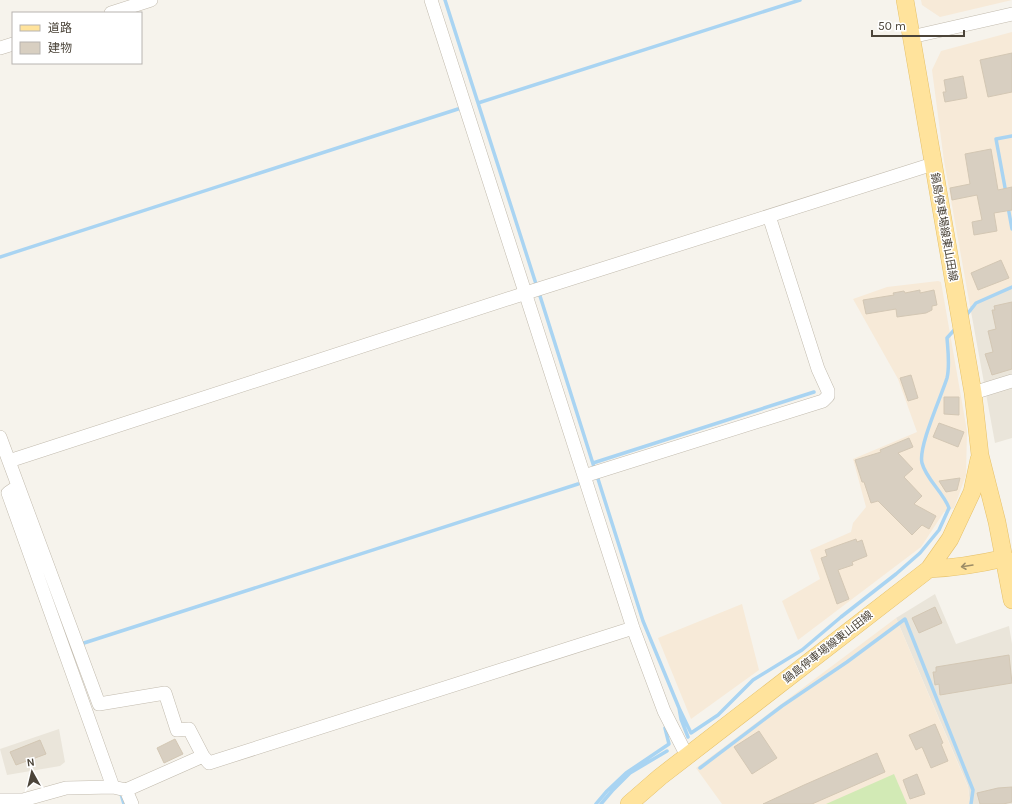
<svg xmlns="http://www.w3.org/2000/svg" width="1012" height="804" viewBox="0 0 1012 804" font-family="Karla,'Noto Sans JP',sans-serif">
<rect width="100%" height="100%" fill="#f6f3ec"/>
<!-- residential -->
<path fill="#eae5da" d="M1012,286v152l-17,5 -25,-137z
M935,594l21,50 53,-18 3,18v160h-42l-2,-18 -72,-168z
M59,729l6,33 -5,4 -53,9 -7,-26z"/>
<!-- commercial -->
<path fill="#f7ead8" d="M921,0h91l-72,17 -18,-12z
M1012,32v254l-42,20 -26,-145 -12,-91 9,-19z
M938,281l3,1 26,149 -1,44 -12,33 -10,4 -23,35 -123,93 -16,-39 38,-22 -10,-29 41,-18 2,-9 13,-16 -13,-48 64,-27 -19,-53 -45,-80 34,-12z
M742,604l17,66 -68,49 -33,-81z
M896,618l72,169 2,17h-248l-26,-36z"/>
<!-- green -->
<path fill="#d2eab5" d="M894,774l13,30h-81z"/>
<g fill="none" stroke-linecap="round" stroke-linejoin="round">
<!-- stream -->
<path stroke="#a9d4f2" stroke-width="3.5" d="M445,0l91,284
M478,103l322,-103
M1006,193l-10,-54 16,-3
M1008,207l4,22
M0,257l458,-148
M540,296l54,171
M965,317l11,-14 36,-16
M593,463l221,-71
M598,479l45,142 36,87 2,11 7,18
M45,576l10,30
M84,643l494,-159
M679,708l12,25 27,-18 35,-35 49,-30 39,-33 55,-43 24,-21 19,-23 10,-22c-6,-16 -23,-29 -27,-45 -4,-16 19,-66 25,-85 3,-12 1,-27 0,-40l9,-10
M700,768l82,-62 65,-44 58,-43 68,171 -2,14
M121,794l3,10
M596,804l11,-13 19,-18 43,-29 -4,-16
M601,804l11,-13 18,-18 37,-22"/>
</g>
<!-- building -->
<path fill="#d8cfc1" stroke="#d3c7b4" d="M1012,53v39l-24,5 -8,-37z
M963,76l4,22 -22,4 -2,-10h3l-2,-12z
M991,149l7,41 14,-3v23l-18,3 3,18 -23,4 -2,-13 10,-2 -5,-25 -25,5 -2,-12 20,-4 -5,-30z
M1001,260l8,18 -31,12 -7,-17z
M920,290v3l14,-3 3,15 -5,1v4l-6,3 -29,4 -1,-8 -30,5 -3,-14 31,-5 -1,-2 11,-2 1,2z
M1012,302v67l-20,6 -7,-21 8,-2 -5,-21 8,-2 -4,-19h3l-1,-4z
M911,375l7,23 -10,3 -8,-23z
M944,397h15v18l-15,-1z
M939,423l25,9 -6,15 -25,-10z
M909,438l4,9 -15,6 15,16 -9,8 18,19 -8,8 22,12 -7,13 -7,-4 -10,10 -34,-34 -7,2 -7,-21h-2l-7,-22 26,-8 -1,-2z
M960,478l-3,12 -11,2 -7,-11z
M856,539l1,3 5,-2 5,16 -15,6 1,3 -15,5 11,29 -12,5 -16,-46 6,-2 -2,-6z
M935,607l7,16 -23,10 -7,-15z
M1009,655l3,28 -72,12 -1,-11 -4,1 -2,-13h3v-5z
M935,724l8,19 -2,1 7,17 -17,7 -9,-21 -6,3 -7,-15z
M759,731l18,27 -25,16 -18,-27z
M175,739l8,15 -19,9 -7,-15z
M40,740l6,14 -30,11 -6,-13z
M877,753l8,19 -73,32h-49l41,-19z
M917,774l8,20 -15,5 -7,-19z
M1012,787v15l-9,2h-23l-3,-11 21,-5z"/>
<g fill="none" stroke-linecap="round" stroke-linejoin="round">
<!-- minor casing -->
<g stroke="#c2bbae" stroke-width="14">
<path id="minor" d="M431,0l202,628 31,83 23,45
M111,13l40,-13
M911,37l101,-23
M0,48l13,-4
M973,393l39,-12
M0,437l99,267 66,-11 12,37 12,-1 14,27
M9,461l517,-168 407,-129
M584,476l239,-75 5,-5v-5l-10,-22 -49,-153
M18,486l-10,7 105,294
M126,790l6,14
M0,800h23l43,-12 47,-1 13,3 77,-34 6,7 424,-135"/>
</g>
<!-- major casing -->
<g stroke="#e6c16a" stroke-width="18">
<path id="major" d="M905,0l68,393 7,62 17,67 15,78
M929,569c26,-1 50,-5 76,-11
M629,804l31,-27 269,-208 21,-30 22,-47 7,-33"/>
</g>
<!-- minor -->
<use href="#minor" stroke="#fff" stroke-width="13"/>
<!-- major -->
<use href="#major" stroke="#ffe39c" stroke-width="17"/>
</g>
<!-- one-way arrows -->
<defs><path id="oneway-shaft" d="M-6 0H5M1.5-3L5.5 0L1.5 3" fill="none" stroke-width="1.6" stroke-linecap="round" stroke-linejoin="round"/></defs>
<use stroke="#9c8c66" href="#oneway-shaft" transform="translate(967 566) rotate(171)"/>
<g text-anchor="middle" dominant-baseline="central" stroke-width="3" stroke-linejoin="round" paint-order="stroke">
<!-- street labels -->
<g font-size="11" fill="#4b4439" stroke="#fff">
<text transform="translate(944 227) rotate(80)">鍋島停車場線東山田線</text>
<text transform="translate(828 647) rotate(-38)">鍋島停車場線東山田線</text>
</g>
</g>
<!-- legend -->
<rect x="12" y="12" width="130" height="52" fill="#ffffff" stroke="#b7b4b0"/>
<rect x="20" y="25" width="20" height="6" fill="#ffe39c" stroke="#b7b4b0"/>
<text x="48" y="32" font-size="12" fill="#4b4439">道路</text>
<rect x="20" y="42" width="20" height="12" fill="#d8cfc1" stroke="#b7b4b0"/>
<text x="48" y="52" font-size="12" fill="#4b4439">建物</text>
<!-- north arrow -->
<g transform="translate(32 772) rotate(352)" stroke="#ffffff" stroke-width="3" paint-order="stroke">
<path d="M0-3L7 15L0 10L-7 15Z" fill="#4b4439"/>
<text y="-6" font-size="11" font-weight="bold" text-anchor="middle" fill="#4b4439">N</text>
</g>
<!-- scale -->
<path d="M872 30v6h92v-6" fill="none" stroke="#4b4439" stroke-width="2"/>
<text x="878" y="30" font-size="12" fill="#4b4439" stroke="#ffffff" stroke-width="3" paint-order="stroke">50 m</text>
</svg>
